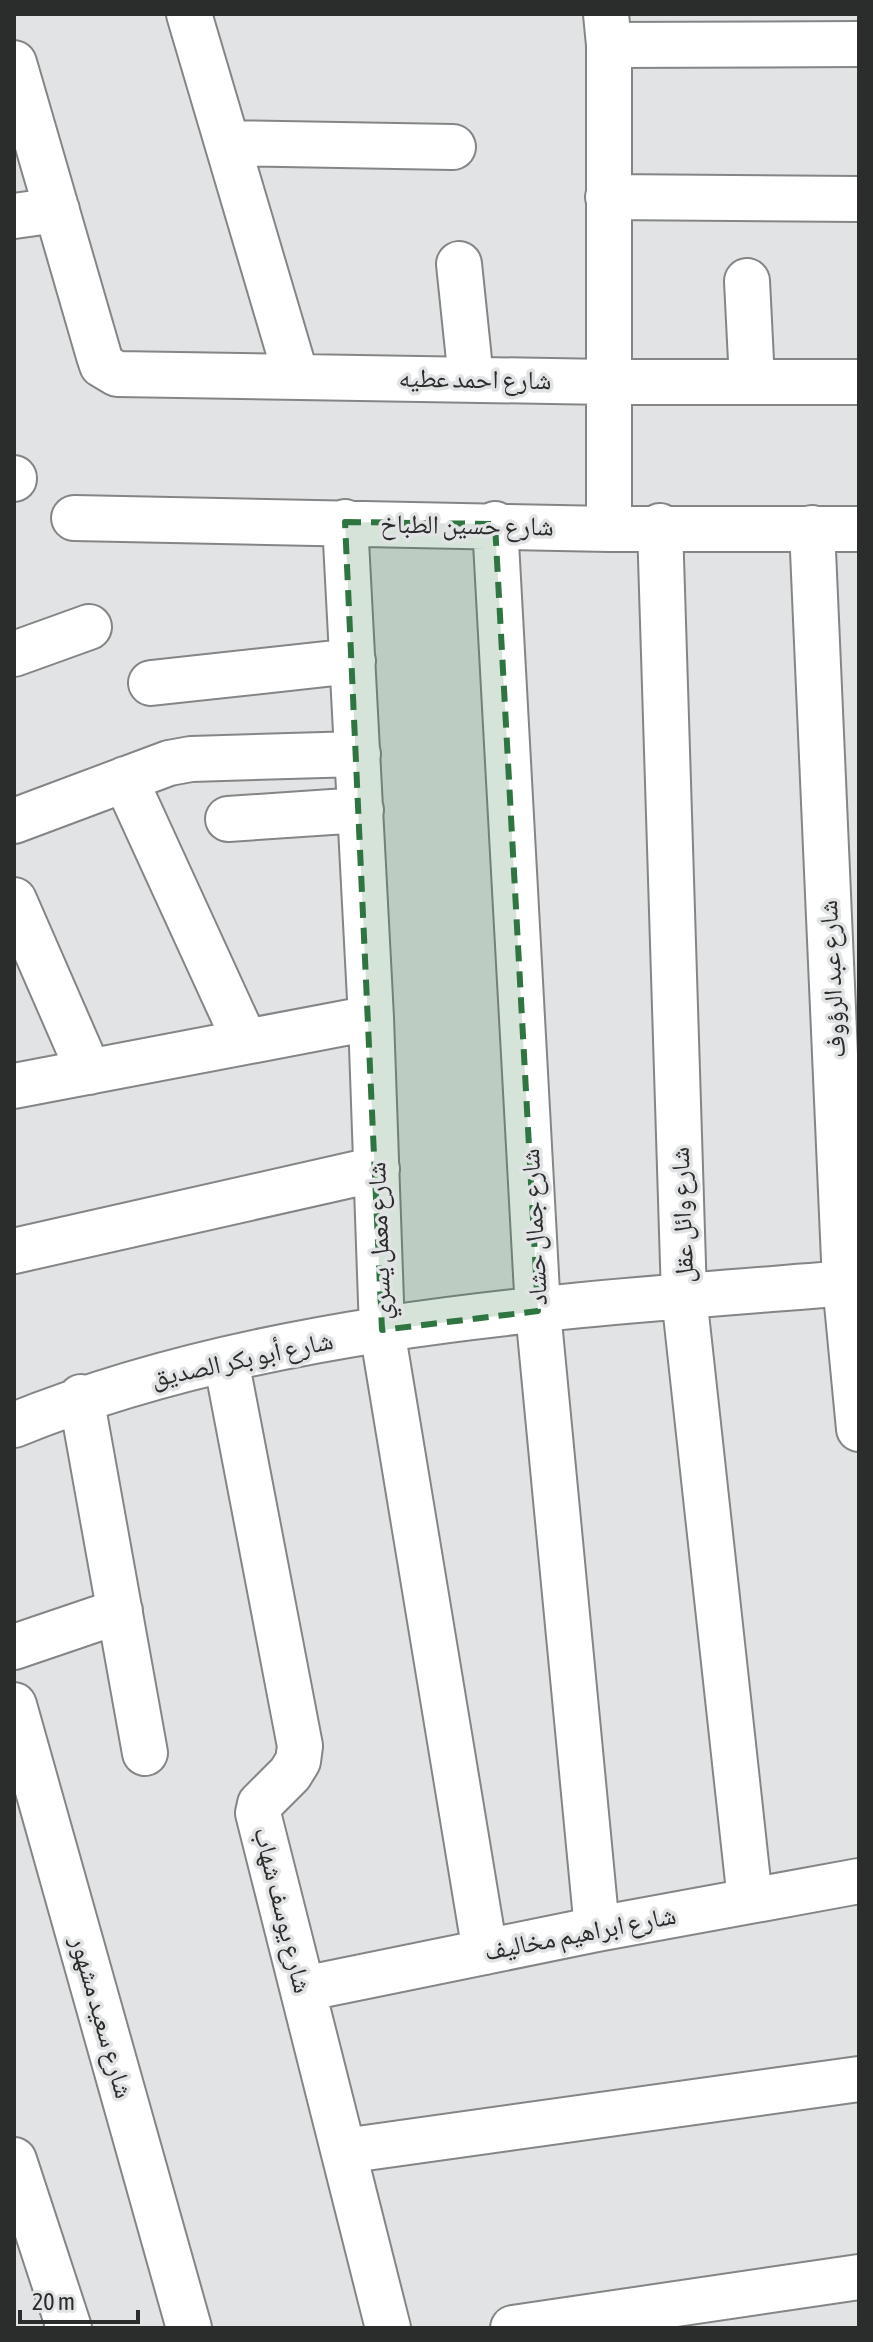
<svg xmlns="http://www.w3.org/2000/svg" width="873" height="2342" viewBox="0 0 873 2342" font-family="'Asap Condensed','Noto Naskh Arabic',sans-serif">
<rect width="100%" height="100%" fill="#e2e3e4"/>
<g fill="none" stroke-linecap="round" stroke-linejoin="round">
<!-- minor casing -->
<g stroke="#848586" stroke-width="48">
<path id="minor" d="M189,14l107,362
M606,14l3,31v484
M609,45l250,-1
M14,63l85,293 3,9 15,9 491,8h251
M227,143l226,4
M608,197l251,2
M14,216l43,-6
M459,264l12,115
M747,281l5,100
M14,479v-1
M74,518l535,11h250
M345,522l26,496 11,312 103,622
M495,524l43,787 59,618
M660,526l24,770 66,604
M812,528l33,755 14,146
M14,654l75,-27
M151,683l202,-22
M125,779l120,262
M228,819l133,-9
M14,821l155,-58 22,-4 167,-5
M14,900l75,172
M14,1086l357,-68
M14,1251l363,-82
M226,1360l74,386 -2,15 -8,13 -30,30 -2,9 130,515
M81,1397l64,356
M14,1425c261,-106 567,-120 845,-143
M14,1647l106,-36
M14,1705l175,623
M303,1989l294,-60 262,-48
M344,2151l515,-72
M14,2160l55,168
M513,2328l346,-51"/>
</g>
<!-- minor -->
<use href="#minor" stroke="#fff" stroke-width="44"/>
</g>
<!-- marked area -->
<path fill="#2f7541" fill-opacity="0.2" stroke="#2f7541" stroke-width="6" stroke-dasharray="16 10" stroke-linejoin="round" d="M345,522l150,2 43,787 -156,19z"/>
<g text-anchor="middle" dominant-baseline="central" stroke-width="7" stroke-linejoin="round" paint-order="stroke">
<!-- street labels -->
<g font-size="26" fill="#2b2c2c" stroke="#e2e3e4">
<text transform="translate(475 379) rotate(1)">شارع احمد عطيه</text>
<text transform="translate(467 525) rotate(1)">شارع حسين الطباخ</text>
<text transform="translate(832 979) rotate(-93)">شارع عبد الرؤوف</text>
<text transform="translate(682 1215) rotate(-92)">شارع وائل عقل</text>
<text transform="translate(534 1227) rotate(-93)">شارع جمال حشاد</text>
<text transform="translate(379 1241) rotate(-92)">شارع معمل يسري</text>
<text transform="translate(242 1359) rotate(-12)">شارع أبو بكر الصديق</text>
<text transform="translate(283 1910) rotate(76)">شارع يوسف شهاب</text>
<text transform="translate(580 1933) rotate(-11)">شارع ابراهيم مخاليف</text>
<text transform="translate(102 2017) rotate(74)">شارع سعيد مشهور</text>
</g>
</g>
<!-- border -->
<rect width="873" height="2342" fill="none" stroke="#2b2c2c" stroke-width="32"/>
<!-- scale -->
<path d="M20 2310v12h118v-12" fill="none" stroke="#2b2c2c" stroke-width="4"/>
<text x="32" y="2310" font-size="24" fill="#2b2c2c" stroke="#e2e3e4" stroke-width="6" paint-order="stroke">20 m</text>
</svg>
